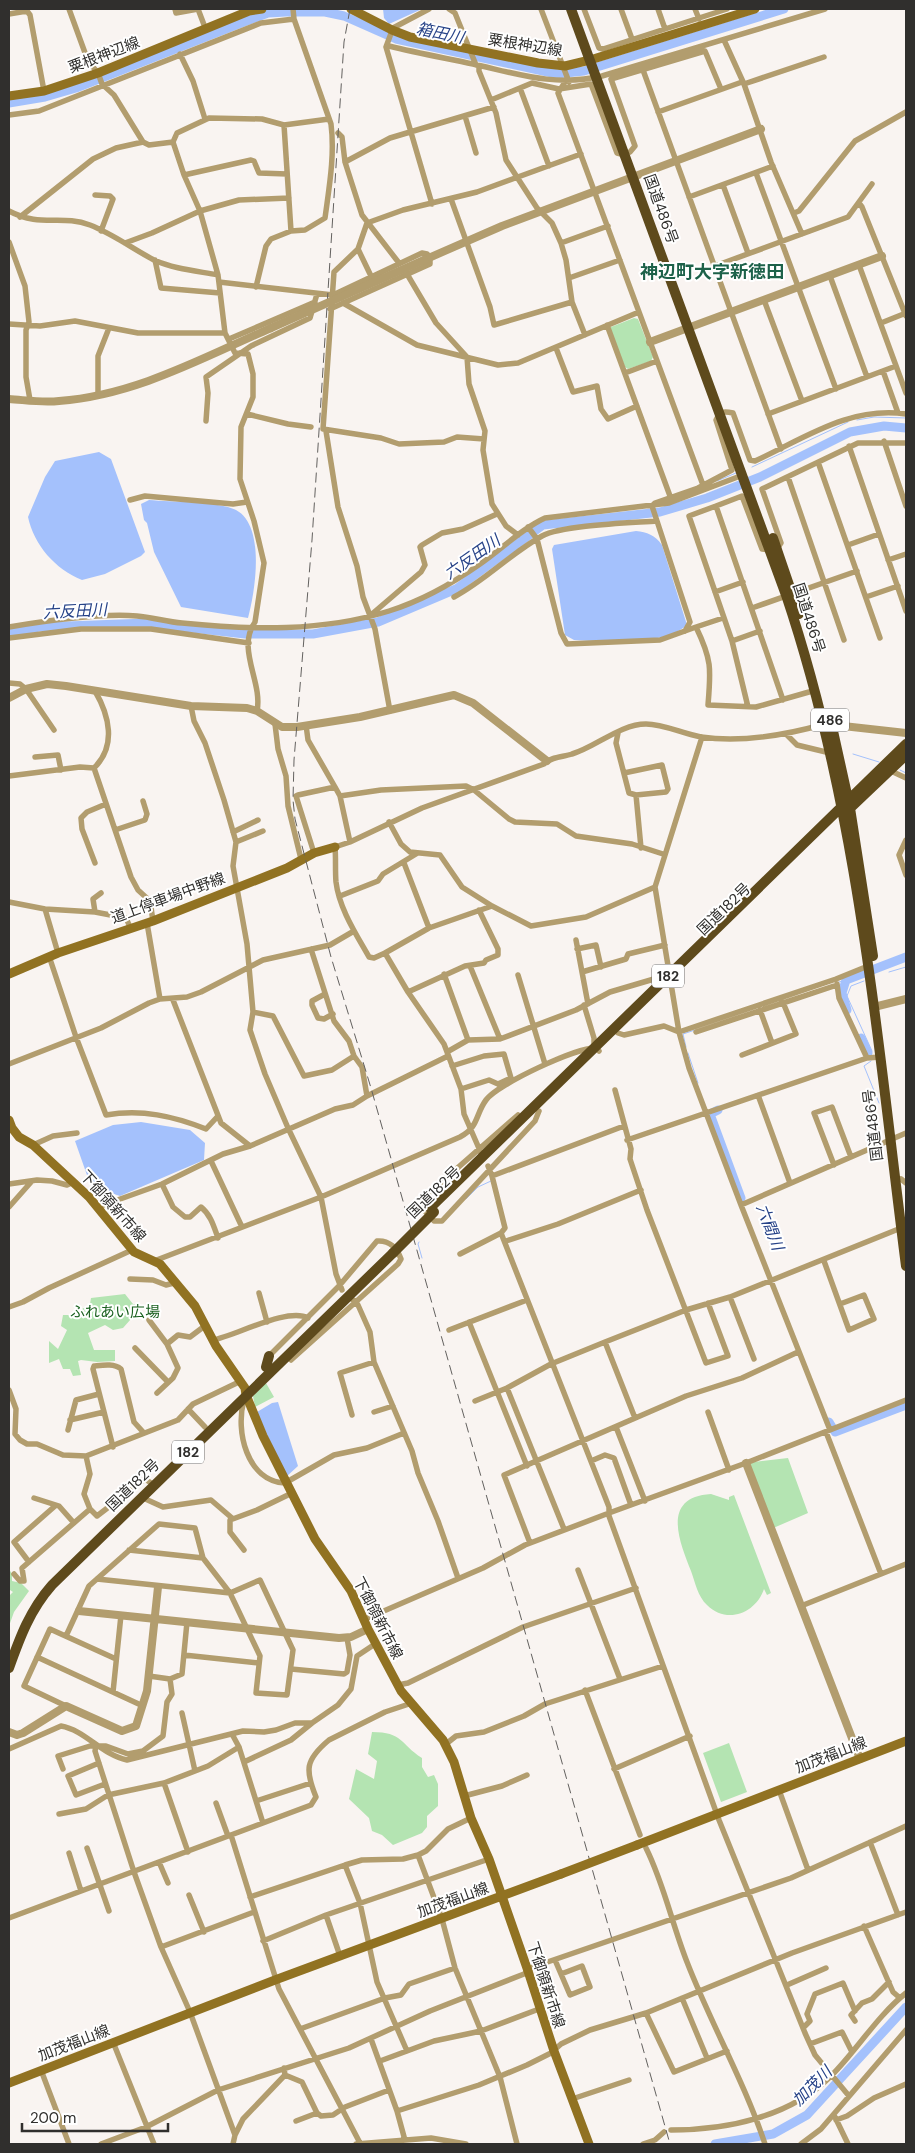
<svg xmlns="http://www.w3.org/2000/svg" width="915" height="2153" viewBox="0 0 915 2153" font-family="'DM Sans','Noto Sans JP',sans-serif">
<rect width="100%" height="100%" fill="#f9f4f1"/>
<!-- green -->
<path fill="#b4e4b2" d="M634,318l4,1 15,38 -2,4 -23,8 -3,-2 -15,-38 1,-2z
M125,1294l8,10h4l1,7 -15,17 -10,2 -8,-5 -17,8 6,17h21v11l-18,1 -16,-2 -3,1 3,14 -8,1 -3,-7h-7l-4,-10 -10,4v-22l9,8 9,-19 -6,-4 2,-11h10l17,-11 1,-6z
M266,1383l8,14 -19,10 -2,-11z
M788,1458l20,55 -37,16 -25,-66z
M711,1494l18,6v-3l5,-2 37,98 -4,2 -3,-6c-8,24 -37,36 -57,16 -9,-8 -12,-23 -16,-34 -11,-28 -31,-74 20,-77z
M9,1569l3,5v7l9,2 8,8 -15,21 -5,14v-30l4,-4 -3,-2z
M372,1732c31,0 28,12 50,26v9l6,10 6,-2 4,9v22l-11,10v11l-5,6 -29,12 -11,-10 -10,-4 -3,-13 -20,-19 7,-30 18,10 3,-18 -9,-7z
M729,1743l18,49 -26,10 -18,-49z"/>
<!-- water -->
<path fill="#a4c1fc" d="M383,9h39l-33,15 -5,-6z
M99,452l12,7 34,93 -4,4 -36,18 -23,6c-27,-11 -48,-35 -54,-63l17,-40 10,-16z
M149,500c22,2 69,1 87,10 30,16 19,82 12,108l-67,-11 -27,-55 -7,-29 -3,-3 -3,-16z
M636,531c11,1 19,4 26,14l25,80c-25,22 -80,16 -113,15l-9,-5 -13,-86 2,-4z
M141,1122l49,8 15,13 -1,17 -84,36c-12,-4 -23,-9 -32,-18l-13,-37 38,-16z
M278,1402l20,64 -12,11 -29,-65 15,-9z"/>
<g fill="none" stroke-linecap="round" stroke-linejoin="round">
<!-- stream -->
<path stroke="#a4c1fc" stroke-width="1" d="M857,420l17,-3 32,1
M752,467l96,-45
M717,481l19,-8
M853,754l26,8
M900,770l6,3
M889,972l17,-5
M864,981l-13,5 -4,10 25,55
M839,982l7,-2
M686,1047l-3,-13 12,-4
M688,1053l10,30
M871,1061l-7,5 15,37
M466,1199l12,-12 13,-6
M419,1242l-1,2 4,14"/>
<!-- river -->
<path stroke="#a4c1fc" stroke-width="9" d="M9,103l36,-6 31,-9 160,-63 32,-12 18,-1h39l19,4 52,23 161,35 27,-3 200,-62
M9,633l30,-6 108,-4 98,11h68l65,-12 78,-33 87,-64 117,-13 47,-14 53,-21 90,-45 34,-6 22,2
M847,1010l-5,-17 4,-13 60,-23
M861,1038l7,15
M718,1110l-8,4 31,84
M829,1422l6,10 71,-27
M715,2144l58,-10 34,-19 99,-108"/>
<!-- minor -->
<path stroke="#b29d6e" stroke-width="5.5" d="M69,9l19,52 10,12 4,11 12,11 29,47 6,3 24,-3
M175,9l1,4 22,-4
M198,9l8,21
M429,9l-36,19 -7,19 46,157
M449,9l6,4 21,52
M541,9l28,73
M584,9l15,39 4,1 124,-40
M621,9l11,30
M658,9l7,20
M695,9l4,10
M9,14l18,-3 3,4 14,76
M724,40l20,44 27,78 31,72
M386,47l3,-1c28,7 56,12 84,18 45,10 82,23 129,12l223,-67
M180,54l13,27 12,38
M479,67v4l17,42 10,47 31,48 15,15 9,20 5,17 6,42 13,33
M643,70l138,379
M565,82l-7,11 145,392
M744,84l80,-27
M520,88l29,78
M491,100l41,-17 27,6 32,-5 26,69 8,2
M658,112l84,-30
M9,115l30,-4 222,-88 33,-4
M465,116l11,37
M284,125l7,106
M338,133l4,4 3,25 17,53 37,48
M630,152l5,-6 -24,-67 94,-28 16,38
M345,162l45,-24 104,-31
M756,173l80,216
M184,175l67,-15 3,1 5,12 28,1
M723,185l25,68
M95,195l15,1 3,3 -12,32
M689,197l84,-31
M451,199l39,108 4,18 78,-23
M859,203l3,4 44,109
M9,211c32,17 52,3 81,14 23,9 43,24 64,35 20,9 43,11 64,15
M794,213l5,-2 56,-70 51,-29
M20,217l73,-58 23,-11 27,-6
M367,223l-9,26 -24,23 -11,157 58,9 18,6 45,-2 13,-5 27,2
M367,223l36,-13 74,-18 104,-38
M9,242l16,44 4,36 -3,8v47l4,23
M125,243l27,-10 48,-22 39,-11 50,-2
M561,243l47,-17
M358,249l13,27
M155,260l6,28 59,5
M859,265l47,128
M715,266l133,-49 24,-33
M407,274l29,49 31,34 2,27 16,47 -2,19 9,54 14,22 12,9
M830,276l37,101
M569,278l51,-18
M219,282l114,13 89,-42 5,1 3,3v7l-100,45
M256,287l10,-41 5,-7 20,-8 14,-1 20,-12c4,-30 10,-63 6,-94l-37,-105 -1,-10
M764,300l38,101
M343,303l74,42 81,20 20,-2 121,-51
M881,323l25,-10
M9,324l31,2 35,-5 63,12h87
M607,325l63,171
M229,339l86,-37
M556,348l17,44 24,-6 4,23 7,10 29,-13
M883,371l15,42
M625,373l32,-12
M98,396v-40l11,-28
M247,414l41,10 23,3
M768,414l128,-48
M206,421l2,-28 -2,-16 45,-31 59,-28 7,-24
M326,431l12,76 19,59 6,31 12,32 15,82
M884,441l22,65
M849,446l57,165
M818,462l62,176
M788,477l56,163
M130,500l15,-4 88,8 14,-2
M716,506l-27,10 43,125 16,66
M657,521l-5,-15 3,-3 43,-15 34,-18 -16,-50c4,-9 8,-9 17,-7l17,47 5,1c50,-23 94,-55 151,-47
M528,527l9,12 24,94 6,11 93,-4 36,-13
M848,545l31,-11
M777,549l4,-6 -19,-54 96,-46h48
M770,550l-8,-1 -20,-53 -26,10 67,194
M888,560l18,-6
M715,592l28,-10
M454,597c32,-17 57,-44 88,-61 21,-11 89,-13 115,-15l33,101 -5,9
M866,597l32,-11
M752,608l105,-37
M372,614l49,-42 4,-7 -5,-18 2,-2 20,-12 21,-4 34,-15
M723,618l-27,9c16,33 15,42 12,78l48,2 60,-17
M9,627c36,-6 92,-14 128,-11 15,1 30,6 45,7 69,7 140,9 207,-12 32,-10 64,-28 91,-47 22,-15 41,-35 65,-46l124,-15 74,-28
M9,638l72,-9h70l98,14
M732,641l28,-10
M9,683l11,1 6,5 28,41
M191,706l3,15 11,22 19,57 12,42 -3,24 14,78 6,68 -3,18 15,44 23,54 33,69 15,77 6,16
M257,711c6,-29 -21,-62 -2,-89l9,-59 -10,-42 -14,-42 1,-52 12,-30v-23l-5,-20 -13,-1 -10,-20 -7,-58 -18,-64 -16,-36 -11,-33 4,-9 32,-15 53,1 22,6 45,-6
M275,724l3,25 8,27 2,30 13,53
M306,725l2,15 27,47
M618,733l-2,10 13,50 7,2 5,53
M787,735l10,10 33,8
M702,737l-47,150 24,145 10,36 52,137 89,225
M35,757l23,-2 3,15
M94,768l37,109 7,13 12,11 3,20
M94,768c23,-22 15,-53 1,-77
M891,771l15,7
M624,773l38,-8 6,24 -2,3 -30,3
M9,776l71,-9 14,1
M340,796l10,46
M389,822l12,22 9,8 30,3 22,32 30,19 39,20 55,-9 69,-30
M115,830l30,-10 2,-6 -4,-13
M233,832l25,-12
M906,840l-7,15 7,20
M236,842l27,-11
M314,853l-18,-57 2,-1 37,-8 5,9 41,-6 85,-4 8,4 35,29 6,3 42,2 19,12 56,8 31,10
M95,863l-13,-34 -1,-11 6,-6 19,-8
M404,863l25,65
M340,896l38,-15 5,-7 33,-20
M9,902l36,7 50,3 31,6 4,9
M45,909l13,44
M95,912l-2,-13 8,-6
M147,923l13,76
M576,940l12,64
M311,949l23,72 15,20 5,15 8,11 5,29
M577,949l19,-4 5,22
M385,953l44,-25 63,-22
M49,956l27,81 30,78c36,-6 67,1 100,14l12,-13
M470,966l30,73
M582,972l44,-13 2,-5 37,-9
M444,974l24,66
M518,975l27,89
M837,984l2,14 28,60 13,-1
M408,992l57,-26 19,-3 2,-3 12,-5v-6l-19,-39
M325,994l-13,7v4l6,13 6,1 9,-5
M173,1000l48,123 29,23
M584,1005l10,33v8
M760,1010l12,33
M253,1012l20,4 31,60 28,-6 22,-14
M696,1032l141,-47
M618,1033l6,2 40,-9 15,6 157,-53 32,-13
M447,1052l21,-12 32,-1 76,-29 34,-18 44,-13 8,2
M742,1055l54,-21 -14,-34
M9,1064l92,-36 48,-25 11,-4 27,-2 14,-5 62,-32 67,-15 24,-14
M452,1066l32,-10 20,-2 7,24 -13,6 -9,-4 -28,9
M615,1090l16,59 -1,10 17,51 59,153 22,-7 -20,-53
M758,1095l32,88
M518,1115l-96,84v9l12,13h8l93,-100 4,-10
M627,1140l240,-82
M33,1145l20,-9 24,-3
M481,1153l-17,-39 -3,-25 -17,-45 -36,-52 -23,-39 -11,5 -5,-1c-13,-23 -30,-49 -33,-75 -1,-12 0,-24 -1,-35l15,-5 72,-34 122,-44c6,-7 19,-7 28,-10 24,-7 48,-30 74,-30 18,0 37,10 55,13 41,6 85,-2 124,-13
M211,1161l31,66
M834,1165l-20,-52 18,-6 19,50
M492,1176l132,-50
M901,1179l5,4
M9,1184l28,-4 15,1 15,4 7,-3
M162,1184l11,23 12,10h5l11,-10c10,8 13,20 17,31
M741,1205l165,-72
M9,1207l23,-26
M98,1207l64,-23 61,-30 27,-8 85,-37 18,-4 14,-9 81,-40
M506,1241l52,-17 83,-34
M460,1254l41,-21 4,-5 -13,-52 -4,-10
M154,1261l167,-64 139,-60c19,-10 15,-22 26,-37 12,-16 91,-53 110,-52l3,3
M824,1261l25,69 25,-11 -10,-24 -24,9
M130,1279l23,1 13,5 8,-2
M259,1293l8,29
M730,1297l24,62
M352,1299l6,6 12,27 4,30 38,89 6,22 20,48 20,57
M9,1307l14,-5 26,-14 83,-38
M149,1320l18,24 11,24 -5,10 -16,15
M469,1322l58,144
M449,1330l78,-30
M213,1340c24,-5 75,-33 95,-22
M605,1342l30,76
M167,1344l11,-9 12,2 16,-12
M135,1348l33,34
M269,1356l70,-70 38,-45c12,-1 20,7 24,18l-3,5 -107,96
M507,1388l57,141
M9,1390l7,19 -1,25 5,6 7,4h10l26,11 23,1 92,-36 15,-16 48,-23
M244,1400c-9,31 3,81 41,83l49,-28 33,-7 37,-15
M475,1401l32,-13 44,-24 54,-22 81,-32 44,-13 176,-71
M188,1409l17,18
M374,1412l19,-6
M708,1412l21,58
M352,1415l-12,-42 34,-11
M70,1420l34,-8
M616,1427l29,74
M68,1430l8,-30 23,-6
M826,1432l55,142
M113,1447l-20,-78 1,-3c9,-1 20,-3 27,3l13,53 10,11
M86,1456l4,18 -6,20 6,15
M591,1461l14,-6 9,3 17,47
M141,1497l22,10 48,-7 21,18
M34,1498l25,8 15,17
M530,1543l-26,-68 182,-79 56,-18 56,-26
M129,1550l74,8
M244,1550l-14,-18v-12l27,-10 35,-17
M29,1562l-15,-20 41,-36
M578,1570l42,109
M14,1574l6,7h4l-2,-13 68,-59 7,7 48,-37 9,6
M801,1606l105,-42
M363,1620l120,-52 42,-23 84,-32v-6l-108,-274
M66,1636l23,-50 70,-62 36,4 8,30 27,35 30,63 -4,37 31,2 6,-45 -33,-70 -30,13 -133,-14
M184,1655l75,8
M37,1657l106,49
M291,1669l53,5 3,-2 3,-17 -3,-17
M149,1676l21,3 12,-5 5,-52
M398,1685l10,-2 115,-56 113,-39
M585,1690l55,145
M113,1692l8,-77
M66,1706l-42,-20 26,-57 66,30
M182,1713l13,58
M232,1734l7,13 24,76
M446,1744l10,-8 28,-4 40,-16 21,-12 118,-38
M96,1746l-1,5 39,121 27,75 29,65 45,123 -2,9
M9,1749l52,-23c24,4 41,29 66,34l116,-29 21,1 12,-2 19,-7h17l26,-18 13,-16 6,-33 18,-12
M244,1762l47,-22 21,-17
M99,1763l-31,13 8,19 29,-11
M63,1769l-5,-13 32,-10h16l22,8 15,-3 20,-15 4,-34 5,-8 -2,-15
M614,1769l76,-33
M164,1783l24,69
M779,1790l29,80
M464,1796l38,-10 25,-11
M256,1801l55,-18
M216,1803l12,33
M59,1814l27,-5 22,-14 56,-12 44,-17 31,-19
M231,1835l48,154 81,154
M870,1842l28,73
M87,1848l22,63
M646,1848c18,36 26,76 41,114 24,62 57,119 78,182
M69,1853l12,38
M418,1855l24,64 13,49 45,109 17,67
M159,1862l9,21
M345,1865l15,38 17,79 30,69
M189,1895l15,37
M250,1897l95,-32 17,-5 41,-1 15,-4 8,-4 22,-22 23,-11
M326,1915l14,41
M9,1918l302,-113 5,-8c-11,-27 -11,-37 13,-57l56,-28 27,-9
M864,1926l29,66 7,6
M263,1941l63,-26 163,-56
M161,1947l93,-35
M555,1960l15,35 20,-8 -8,-21 -21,8
M787,1985l39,-17
M682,1998l25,60
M646,2013l28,59 53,-21
M855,2021l-4,-6 11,-12 10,-4 17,-17
M803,2028l7,-7 -3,-7 8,-20 28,-11 12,28
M300,2029l85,-31 16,-3 8,-11 46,-16
M371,2039l26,72 9,33
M113,2042l41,102
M810,2044l32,-12 10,20
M380,2061l54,-20 47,-10 58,-22
M41,2070l28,74
M285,2075l17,7 15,31
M849,2096l-34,-41 -10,-22 -86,-213 -110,-304v-3l137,-50 160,-63
M572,2099l57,-19
M397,2111l82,-26 48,-20 24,-12 10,-9 29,-14 56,-17 146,-60 114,-41
M835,2117l13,27
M836,2120l11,-4 27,-18 32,-14
M296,2121l21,-8 4,3 12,-1 12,-8 44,-17
M671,2130c56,0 119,-13 160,-54 26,-26 46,-60 75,-83
M235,2135l8,-16 42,-44 -1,-7
M101,2144l45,-17 72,-37 131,-42 81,-37 94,-37 9,-7 258,-89 115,-52
M356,2144l75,-6 35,6
M643,2144l12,-4 9,-8
M801,2144l20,-15 85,-99"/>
<!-- tertiary -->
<path stroke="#b29d6e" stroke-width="8" d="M424,260l78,-34 259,-97
M650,342l232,-86
M9,399c16,1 33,4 50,2 77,-6 143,-43 212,-73
M9,698l17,-9 21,-5 19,2 125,20 56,2 10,3 25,16h15l63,-10 94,-22 19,8 74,58
M825,724l81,9
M874,1007l32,-8
M746,1463l114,296
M79,1611l260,27 12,-1 17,-8
M9,1732l8,3 6,-2 43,-27 56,25 14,-5 11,-35 11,-104"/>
<!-- secondary -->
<path stroke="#917222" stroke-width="9" d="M351,9l41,21 18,7 128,26 27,3 25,-6 165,-51
M9,96l35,-5 54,-18 151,-62 13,-2
M9,974l49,-21 95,-32 134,-53 27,-15 21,-6
M9,1120l3,8 7,9 14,8 56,52 45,55 26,12 35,42 21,40 29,42 1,7 17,41 52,103 36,52 17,38 33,62 42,49 11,22 17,56 18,41 39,112 26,80 35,93
M637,1845l269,-104
M9,2083l266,-103 286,-106"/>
<!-- trunk -->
<path stroke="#5e4a1c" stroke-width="10" d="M571,9l215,586c73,217 91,445 120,671
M773,538l26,76
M833,731l17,77 23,148
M847,811l59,-56
M430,1208l476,-464
M266,1367l3,-11
M9,1668c11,-31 21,-58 43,-83l341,-332"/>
<!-- rail -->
<path stroke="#63615f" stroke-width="1" stroke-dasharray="10 5" stroke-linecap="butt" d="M350,9l-6,33 -32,498 -18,220 -1,40 2,19 36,138 40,131 299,1056"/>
<!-- tertiary-bridge -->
<path stroke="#b29d6e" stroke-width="8" d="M271,328l153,-68"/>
<!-- secondary-bridge -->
<path stroke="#917222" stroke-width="9" d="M561,1874l76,-29"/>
<!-- trunk-bridge -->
<path stroke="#5e4a1c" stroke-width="10" d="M393,1253l41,-41"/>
</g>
<g text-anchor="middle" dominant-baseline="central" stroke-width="4" stroke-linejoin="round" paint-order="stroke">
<!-- shield labels -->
<g fill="#fff" stroke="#6e6d6c" stroke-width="1">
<rect x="811" y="708.5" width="38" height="23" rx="4"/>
<rect x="652" y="964.5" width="32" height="23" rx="4"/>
<rect x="172" y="1440.5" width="32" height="23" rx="4"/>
</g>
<g font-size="14" font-weight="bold" fill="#302f2d">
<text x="830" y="720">486</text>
<text x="668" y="976">182</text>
<text x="188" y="1452">182</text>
</g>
<!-- street labels -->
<g font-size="15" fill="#302f2d" stroke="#fff">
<text transform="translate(525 45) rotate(9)">粟根神辺線</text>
<text transform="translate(104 55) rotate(-21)">粟根神辺線</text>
<text transform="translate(661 209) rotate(70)">国道486号</text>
<text transform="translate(809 618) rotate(72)">国道486号</text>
<text transform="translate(168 898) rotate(-20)">道上停車場中野線</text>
<text transform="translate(724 909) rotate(-44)">国道182号</text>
<text transform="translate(873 1125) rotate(-97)">国道486号</text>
<text transform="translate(434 1192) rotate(-44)">国道182号</text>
<text transform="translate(113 1206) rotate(48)">下御領新市線</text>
<text transform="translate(133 1485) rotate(-44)">国道182号</text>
<text transform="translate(378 1618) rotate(63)">下御領新市線</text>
<text transform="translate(831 1755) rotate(-21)">加茂福山線</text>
<text transform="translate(453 1900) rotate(-20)">加茂福山線</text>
<text transform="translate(546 1985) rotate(72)">下御領新市線</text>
<text transform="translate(74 2043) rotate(-21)">加茂福山線</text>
</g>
<!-- park labels -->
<g font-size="15" fill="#1a601f" stroke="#fff">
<text x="115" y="1312">ふれあい広場</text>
</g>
<!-- water labels -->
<g font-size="16" font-style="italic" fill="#274388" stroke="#fff">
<text transform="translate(440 33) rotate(12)">箱田川</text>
<text transform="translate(472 557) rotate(-35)">六反田川</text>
<text transform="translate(75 611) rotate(-3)">六反田川</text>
<text transform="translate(770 1227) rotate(69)">六間川</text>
<text transform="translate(812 2086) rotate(-45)">加茂川</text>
</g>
<!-- quarter labels -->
<g font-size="18" font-weight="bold" fill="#1d624a" stroke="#fff">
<text x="712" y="272">神辺町大字新徳田</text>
</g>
</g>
<!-- border -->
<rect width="915" height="2153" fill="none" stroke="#302f2d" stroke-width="20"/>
<!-- scale -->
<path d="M22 2123v8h146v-8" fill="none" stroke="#302f2d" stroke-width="2.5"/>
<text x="30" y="2123" font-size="15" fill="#302f2d" stroke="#ffffff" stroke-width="4" paint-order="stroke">200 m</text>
</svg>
